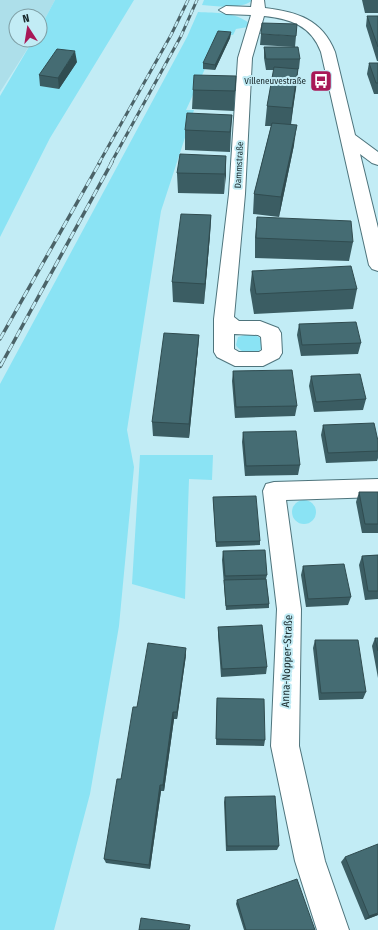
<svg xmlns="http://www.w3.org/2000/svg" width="378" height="930" viewBox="0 0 378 930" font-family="'Fira Sans Condensed',sans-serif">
<rect width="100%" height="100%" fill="#c2ecf5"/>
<!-- built -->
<path fill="#addfea" d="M0,0h55l-15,28v-12h-24v24h17l-33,52z"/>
<!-- green -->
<path fill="#8ae3f4" d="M55,0h79l-84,138 -50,99v-141l33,-56h7v-12z
M204,0h49c-12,10 -37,6 -51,5z
M198,12c18,1 37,0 51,11l-1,4 -12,2 -3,6 -12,-1 -35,76h8l-33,101 -34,219 7,37 -15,159 -29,168 -36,136h-54v-546l187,-347z
M248,334h6l7,5 2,7c-6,11 -21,9 -27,-1l2,-8z
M140,455h73l-1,25 -23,-1 -4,120 -53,-15z
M292 512a12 12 0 1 1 24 0a12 12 0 1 1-24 0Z"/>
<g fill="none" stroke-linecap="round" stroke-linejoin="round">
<!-- minor casing -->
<g stroke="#4e747c" stroke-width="2">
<path id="minor" d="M252,0h12l1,8c32,4 57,11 70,44l20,83 23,17v13l-6,-2 -12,-9 18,74v43l-6,-2 -3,-4 -48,-213c-10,-27 -31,-33 -57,-36l-12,42 -7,136 -11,123 5,4h21l18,7 3,5 1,20 -3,5 -16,8h-28l-18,-9 -3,-5v-33l15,-125 9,-136 13,-43 -25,-1 -7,-4 7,-4 25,1zM234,334l24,1 3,2 1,13 -3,2h-20l-5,-3z
M378,479v18l-92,3 15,109 -2,137 26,115 24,69h-32l-22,-69 -24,-115 6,-137 -14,-118 3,-7 8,-2z"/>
</g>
<!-- minor -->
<use href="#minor" fill="#fff" fill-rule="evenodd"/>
<!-- rail-far2 casing -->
<g stroke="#4b6368" stroke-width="3">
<path id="rail-far2" d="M99,163l72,-128 17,-35
M111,163l70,-127 16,-36"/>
</g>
<!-- rail-far1 casing -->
<g stroke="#4b6368" stroke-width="3.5">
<path id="rail-far1" d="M0,339l100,-177
M1,365l111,-203"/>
</g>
<!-- rail casing -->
<g stroke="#4b6368" stroke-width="4.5">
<path id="rail" d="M0,366l1,-2"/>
</g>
<!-- rail-far2 -->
<use href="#rail-far2" stroke="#c2ecf5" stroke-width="2" stroke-dasharray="6" stroke-linecap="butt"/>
<!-- rail-far1 -->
<use href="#rail-far1" stroke="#c2ecf5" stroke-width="2.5" stroke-dasharray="8" stroke-linecap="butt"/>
<!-- rail -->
<use href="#rail" stroke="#c2ecf5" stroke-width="3" stroke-dasharray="9" stroke-linecap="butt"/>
</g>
<!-- wall -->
<path fill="#3b5d63" d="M362,0h16v13h-13z
M367,16h11v45h-1l-11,-35z
M231,32l-1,6 -15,32 -12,-1v-6z
M261,34l35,2 -1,11 -35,-2z
M264,47l36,12 -1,10h-1l-7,56 3,20 -15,72 -26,-3 1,-20 17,-68h-6l2,-20 7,-36h-8l-2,-12z
M77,62l-18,27 -19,-3 -1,-11z
M369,63h9v31h-4l-7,-20z
M236,76l-2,35 -42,-2 1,-19z
M232,115l-2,37 -45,-2v-20z
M226,156l-2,38 -46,-1 -1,-20z
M211,215l-1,20 -6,69 -31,-2 -1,-20z
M257,217l96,25 -4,19 -94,-3v-21z
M252,271l105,18 -4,20 -99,5 -4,-24z
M299,324l62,19 -3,11 -57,2 -4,-21z
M199,335l-1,14 -9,89 -36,-2 -1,-14z
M233,371l64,35 -2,10 -60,2 -3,-37z
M311,376l55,23 -3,11 -49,2 -5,-26z
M323,425l55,26v7l-1,3 -51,2 -5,-28z
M243,432l57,33 -2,10 -53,1 -3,-34z
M359,492h19v41h-16l-6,-31z
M213,497l47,44v4l-44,2z
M223,551l44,24 -1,4 3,25v4l-43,2 -4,-50z
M378,555v44l-13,1 -6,-35 3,-9z
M303,566l48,31 -3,8 -42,2 -5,-32z
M218,627l49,40 -1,7 -45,3 -3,-42z
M375,638h3v40l-6,-32z
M315,640l51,52 -3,7 -44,1 -6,-52z
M186,655l-9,64h-3l-10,72h-3l-11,78 -44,-6 -2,-4 17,-80z
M217,698l48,42 -1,6 -48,-1z
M225,797l54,49 -2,4 -51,1 -2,-49z
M345,857l33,58 -13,5 -24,-58z
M237,900l78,30h-71l-8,-26z"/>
<!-- shaded-wall -->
<path fill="#304c50" d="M231,32l-1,6 -15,32v-5z
M75,51l2,11 -18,27 -1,-11z
M298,69l-2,20 -6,39 2,-20z
M297,125l-3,20 -15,72 2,-20z
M226,156v20l-2,18 1,-20z
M211,215l-1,20 -6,69 1,-20z
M199,335l-1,14 -9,89v-14z
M186,648v7l-9,64v-7z
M173,712l1,7 -10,72 -1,-6z
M160,785l1,6 -11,78 -1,-4z
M378,913v2l-13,5 4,-4z"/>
<!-- building -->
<path fill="#456c73" stroke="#304c50" d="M367,16h11v31z
M262,23l35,1 -1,12 -35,-2z
M218,31l13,1 -16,33 -12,-2z
M264,47h34l2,12h-34z
M57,49l18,2 -17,27 -19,-3z
M369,63h9v20h-2z
M274,67l24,2 -6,39 -25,-2z
M194,75l42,1 -1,15 -42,-1z
M187,113l45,2 -2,17 -45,-2z
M272,123l25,2 -16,72 -27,-3z
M180,154l46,2 -1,18 -48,-1z
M181,214l30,1 -6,69 -33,-2z
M257,217l94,4 2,21 -97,-4z
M351,266l6,23 -101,5 -4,-23z
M356,322l5,21 -59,2 -3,-21z
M164,333l35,2 -10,89 -37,-2z
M292,370l5,36 -61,1 -3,-36z
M360,374l6,25 -50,3 -5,-26z
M374,423l4,18v10l-50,2 -5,-28z
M296,431l4,34 -54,1 -3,-34z
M359,492h19v32h-13z
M256,496l4,45 -44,1 -3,-45z
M265,550l2,25 -42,1 -2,-25z
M378,555v36h-10l-6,-35z
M344,564l7,33 -43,2 -5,-33z
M266,579l3,25 -43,2 -2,-26z
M262,625l5,42 -45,2 -4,-42z
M375,638h3v13z
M315,640h43l8,52 -45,1z
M148,643l38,5 -9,64h-4l-10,73h-3l-11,80 -45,-6 13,-80h4l12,-72h4z
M217,698l47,1 1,41 -49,-1z
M275,796l4,50h-52l-2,-49z
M378,844v69l-9,3 -24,-59z
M297,879l18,51h-69l-9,-30z
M141,918l49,7 -1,5h-50z"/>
<!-- icons -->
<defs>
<g id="bus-square" transform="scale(1.15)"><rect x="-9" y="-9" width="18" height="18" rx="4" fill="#a81857" stroke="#c2ecf5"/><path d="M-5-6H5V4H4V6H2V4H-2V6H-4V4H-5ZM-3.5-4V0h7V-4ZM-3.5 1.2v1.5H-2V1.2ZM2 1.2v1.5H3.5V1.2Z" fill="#fff"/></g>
</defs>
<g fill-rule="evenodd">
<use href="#bus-square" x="321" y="81"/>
</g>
<g text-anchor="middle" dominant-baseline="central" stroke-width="4" stroke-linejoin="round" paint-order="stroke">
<!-- far-poi labels -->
<g font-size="9" fill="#18282b" stroke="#c2ecf5" text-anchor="end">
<text x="306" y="81">Villeneuvestraße</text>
</g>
<!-- far-street labels -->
<g font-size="9" fill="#18282b" stroke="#c2ecf5">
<text transform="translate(239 165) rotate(-87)">Dammstraße</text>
</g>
<!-- street labels -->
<g font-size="11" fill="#18282b" stroke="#c2ecf5">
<text transform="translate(287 661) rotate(-88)">Anna-Nopper-Straße</text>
</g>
</g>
<!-- north arrow -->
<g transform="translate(28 28) rotate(348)"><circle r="19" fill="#c2ecf5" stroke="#7e9ea4"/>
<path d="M0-3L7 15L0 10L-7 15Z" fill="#a81857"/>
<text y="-6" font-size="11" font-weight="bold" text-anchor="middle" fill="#18282b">N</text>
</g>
</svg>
